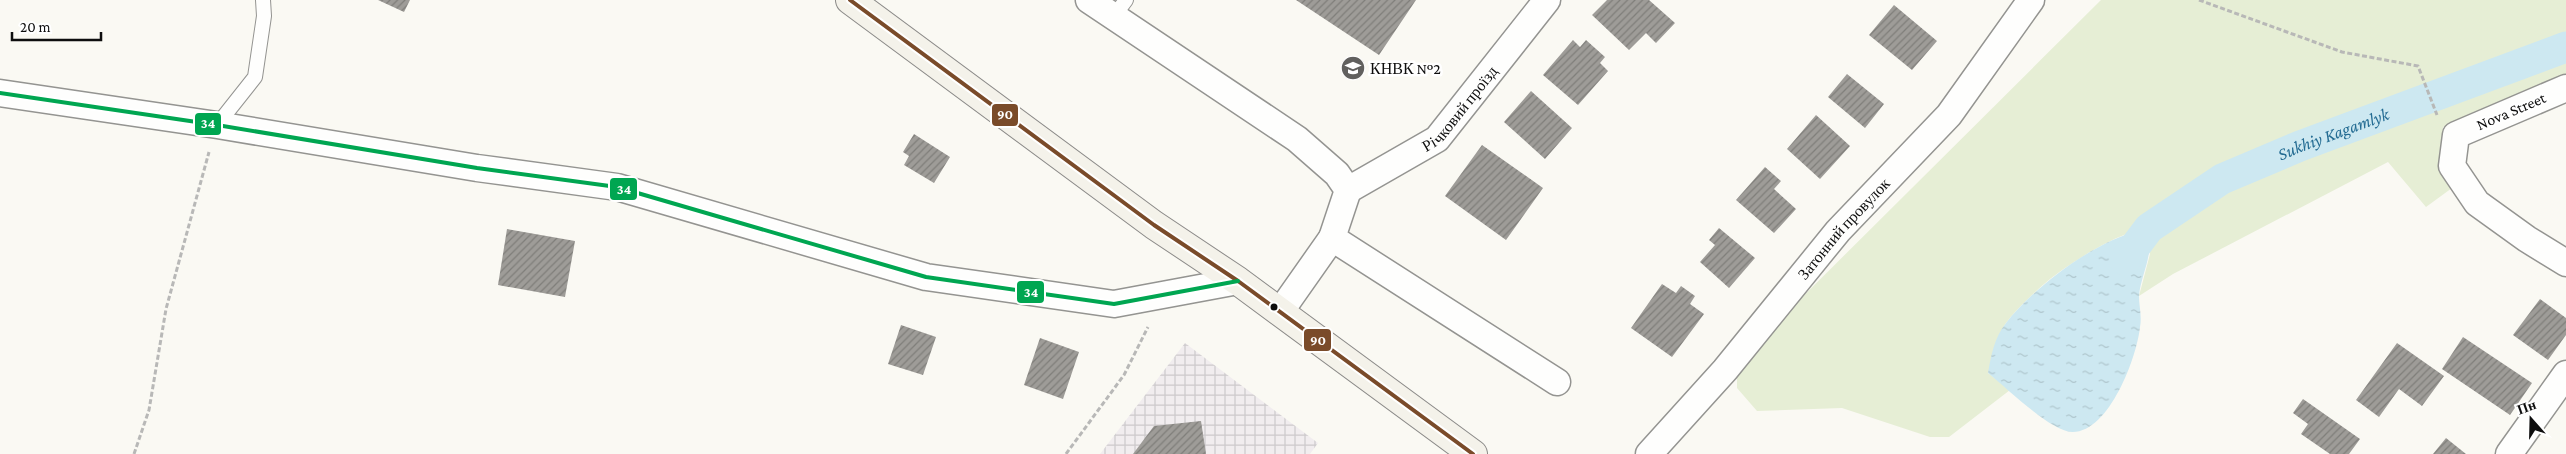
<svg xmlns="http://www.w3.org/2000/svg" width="2566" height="454" viewBox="0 0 2566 454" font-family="'Crimson Pro',serif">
<defs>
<pattern id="industrial-grid" width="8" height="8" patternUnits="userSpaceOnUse" patternTransform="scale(1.25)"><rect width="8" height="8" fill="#f1edef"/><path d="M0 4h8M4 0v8" fill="none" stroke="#cdcacc"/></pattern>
<pattern id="water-ripples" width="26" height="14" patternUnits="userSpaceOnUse" patternTransform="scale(1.25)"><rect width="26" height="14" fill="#cde8f1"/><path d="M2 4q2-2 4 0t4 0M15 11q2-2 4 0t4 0" fill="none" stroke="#afc6cd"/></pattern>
<pattern id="building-hatch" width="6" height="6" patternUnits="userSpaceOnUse" patternTransform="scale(1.25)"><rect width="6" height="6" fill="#9e9c98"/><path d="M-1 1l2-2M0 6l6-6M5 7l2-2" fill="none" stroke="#7f7e7a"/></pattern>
</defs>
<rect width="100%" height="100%" fill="#faf9f3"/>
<!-- industrial -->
<path fill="url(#industrial-grid)" d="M1185,343l133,100 -8,11h-210z"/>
<!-- grass -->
<path fill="#e6eed5" d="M2101,0h465v81l-123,46 -1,28 10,33 -26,19 -38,-45 -215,112 -34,22 11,-42 -2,-22c-18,-9 -83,35 -98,47 -13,11 -34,30 -44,44 -8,11 -13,36 -18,50l22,17 -61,47h-19l-88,-29 -85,3 -20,-23v-26z"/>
<!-- water -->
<path fill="url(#water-ripples)" d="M2141,230l7,2c6,23 -7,42 -9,64 0,10 3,20 1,31 -3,30 -31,106 -68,105 -22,-1 -65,-44 -84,-59 3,-17 6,-35 18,-50 29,-37 89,-82 135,-93z"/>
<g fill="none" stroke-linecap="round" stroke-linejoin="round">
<!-- canal -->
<path stroke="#cde8f1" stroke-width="31" id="s1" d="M2125,260l24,-32 73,-49 78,-33 266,-99"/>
</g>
<!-- building -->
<path fill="url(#building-hatch)" d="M378,0h32l-6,12z
M1296,0h120l-37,55z
M1607,0h42l26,23 -19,20 -10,-10 -17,17 -37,-35z
M1894,5l43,36 -25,29 -43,-35z
M1573,40l7,7 6,-7 19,17 -5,6 8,8 -30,34 -35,-30z
M1847,74l37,30 -19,24 -37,-31z
M1531,91l41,37 -27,31 -41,-37z
M1816,115l34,31 -30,33 -33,-30z
M914,134l36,23 -16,26 -30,-18 5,-9 -6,-4z
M1482,145l61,43 -37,52 -61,-44z
M1765,167l16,14 -7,8 22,20 -22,24 -38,-33z
M1719,228l36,30 -26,30 -29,-26 15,-17 -6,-5z
M507,229l68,12 -10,56 -67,-12z
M1662,284l14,9 5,-7 14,10 -5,8 14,10 -32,43 -41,-29z
M2540,299l26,19v17l-18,25 -35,-25z
M901,325l35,12 -13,38 -35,-11z
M2463,337l69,46 -22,32 -68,-46z
M1040,338l39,14 -16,47 -39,-14z
M2397,343l47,33 -22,30 -23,-17 -20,28 -23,-17z
M2303,399l57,40 -11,15h-19l-29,-20 7,-10 -15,-11z
M1201,421l5,33h-73l21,-28z
M2446,438l20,16h-33z"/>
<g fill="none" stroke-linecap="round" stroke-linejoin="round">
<!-- lane casing -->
<g stroke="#949491" stroke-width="16">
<path id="lane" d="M1114,16l12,-16
M217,125l38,-48 9,-61 -1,-16"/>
</g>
<!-- street casing -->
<g stroke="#949491" stroke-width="29">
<g id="street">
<path d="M1089,0l208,139 40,35 11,16 -16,48 225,144"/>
<path d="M2566,88l-110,47 -4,31 25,37 50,36 39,24"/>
<path d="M0,93l217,32 260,43 140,19 309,90 188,27 124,-23"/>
<path id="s2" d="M1348,190l89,-51 110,-139"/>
<path d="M1280,312l52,-74"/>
<path id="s3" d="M1649,454l76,-84 113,-139 111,-116 82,-115"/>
<path d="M2509,454l57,-80"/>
</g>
</g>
<!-- secondary casing -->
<g stroke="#8b8a88" stroke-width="30">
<path id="secondary" d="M850,0l304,225 84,56 235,173"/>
</g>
<!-- path -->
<path stroke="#b8b8b7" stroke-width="3" stroke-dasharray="5 2.5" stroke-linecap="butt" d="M2199,0l143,52 76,14 19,49
M134,454l15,-44 17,-101 43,-157
M1066,454l58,-79 24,-48"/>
<!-- lane -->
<use href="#lane" stroke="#fefefd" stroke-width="14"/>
<!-- street -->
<use href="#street" stroke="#fefefd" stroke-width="26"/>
<!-- secondary -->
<use href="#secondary" stroke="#f4f2ea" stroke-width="28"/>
<!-- bus-1 casing -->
<g stroke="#fff" stroke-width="8">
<path id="bus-1" d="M850,0l304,225 84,56 235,173"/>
</g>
<!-- bus-2 casing -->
<g stroke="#fff" stroke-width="8">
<path id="bus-2" d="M0,93l217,32 260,43 140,19 309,90 188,27 124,-23"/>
</g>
<!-- bus-1 -->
<use href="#bus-1" stroke="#7a4b2a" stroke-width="4"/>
<!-- bus-2 -->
<use href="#bus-2" stroke="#00a651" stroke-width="4"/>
</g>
<!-- icons -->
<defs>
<g id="school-disc" transform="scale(1.25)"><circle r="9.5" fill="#61605e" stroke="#fff"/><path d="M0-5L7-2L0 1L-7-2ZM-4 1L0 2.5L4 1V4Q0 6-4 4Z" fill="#fff"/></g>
</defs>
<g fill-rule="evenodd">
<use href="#school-disc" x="1353" y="68"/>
</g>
<!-- markers -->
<circle fill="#0e0e0e" stroke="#fff" stroke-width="2" cx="1274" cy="307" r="4.5"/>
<g text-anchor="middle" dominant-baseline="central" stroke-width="5" stroke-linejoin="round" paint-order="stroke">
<!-- poi labels -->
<g font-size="16" fill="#0e0e0e" stroke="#fff" text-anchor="start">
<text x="1370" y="68">КНВК №2</text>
</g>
<!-- street labels -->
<g font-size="16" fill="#0e0e0e" stroke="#fff">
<text stroke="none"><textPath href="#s2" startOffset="140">Річковий проїзд</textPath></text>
<text transform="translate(2511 111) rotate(-23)">Nova Street</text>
<text stroke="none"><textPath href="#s3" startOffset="298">Затонний провулок</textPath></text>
</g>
<!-- water labels -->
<g font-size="18" font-style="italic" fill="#246c93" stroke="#fff">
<text stroke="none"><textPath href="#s1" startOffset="248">Sukhiy Kagamlyk</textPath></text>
</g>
</g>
<g stroke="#fff" stroke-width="2">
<rect x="991" y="103" width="28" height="24" rx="5" fill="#7a4b2a"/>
<rect x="194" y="112" width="28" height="24" rx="5" fill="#00a651"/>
<rect x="609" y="177" width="29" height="24" rx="5" fill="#00a651"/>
<rect x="1016" y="280" width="29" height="24" rx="5" fill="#00a651"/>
<rect x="1303" y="328" width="29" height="24" rx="5" fill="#7a4b2a"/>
</g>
<g font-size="14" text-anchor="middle" font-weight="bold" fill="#fff">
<text x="1005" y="119">90</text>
<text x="208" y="128">34</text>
<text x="624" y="194">34</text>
<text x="1031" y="297">34</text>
<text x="1318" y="345">90</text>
</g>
<!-- north arrow -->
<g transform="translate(2531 419) rotate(340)" stroke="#ffffff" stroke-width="4" paint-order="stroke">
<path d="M0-4L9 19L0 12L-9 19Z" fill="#0e0e0e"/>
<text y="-8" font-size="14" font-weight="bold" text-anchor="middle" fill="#0e0e0e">Пн</text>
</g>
<!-- scale -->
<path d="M12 32v8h89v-8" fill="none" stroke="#0e0e0e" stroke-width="2.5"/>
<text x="20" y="32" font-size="15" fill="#0e0e0e" stroke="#ffffff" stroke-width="4" paint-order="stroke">20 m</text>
</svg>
